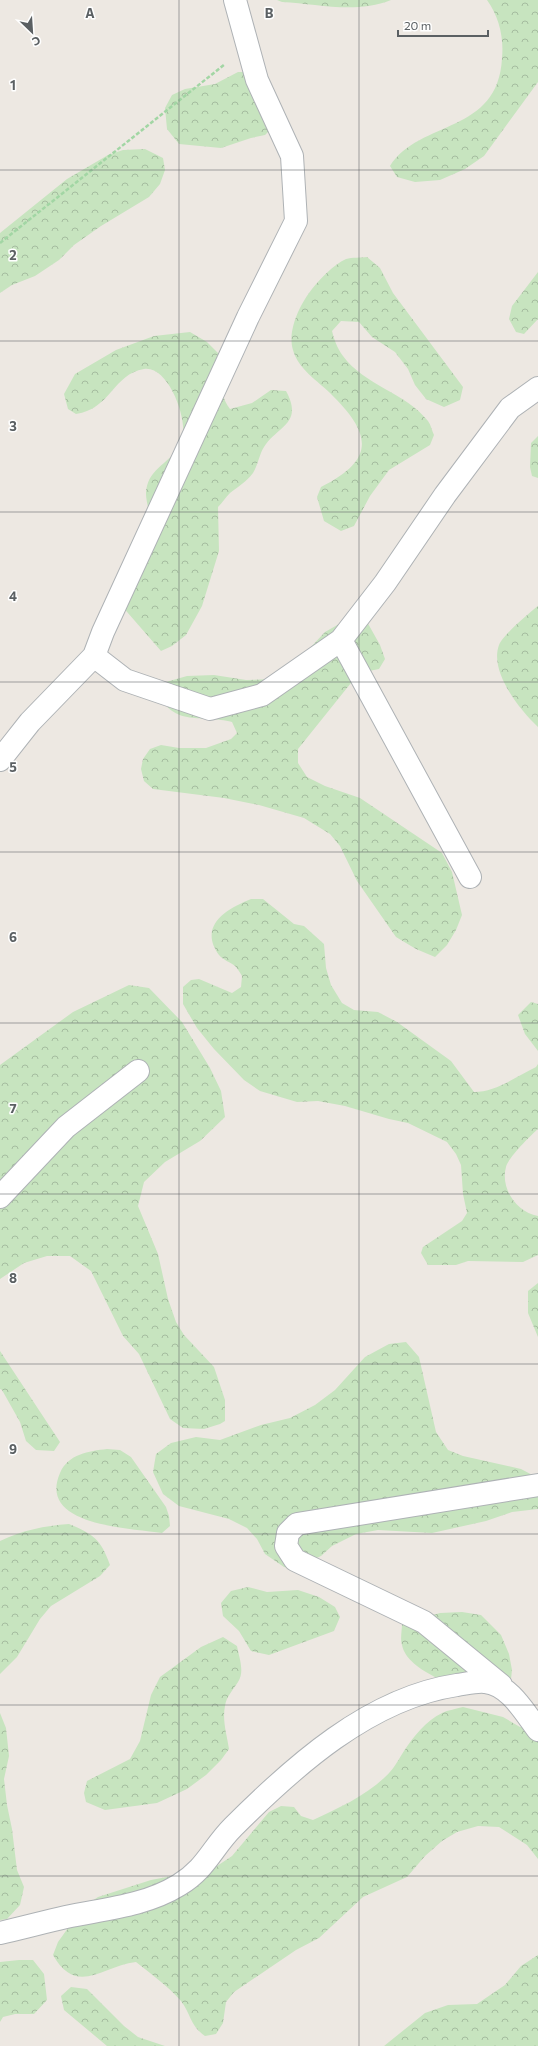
<svg xmlns="http://www.w3.org/2000/svg" width="538" height="2046" viewBox="0 0 538 2046" font-family="Commissioner,sans-serif">
<defs>
<pattern id="forest-crowns" width="20" height="18" patternUnits="userSpaceOnUse"><rect width="20" height="18" fill="#c7e4bf"/><path d="M2 6a3 3 0 1 1 6 0M12 15a3 3 0 1 1 6 0" fill="none" stroke="#a5bc9f"/></pattern>
</defs>
<rect width="100%" height="100%" fill="#ede8e2"/>
<!-- forest -->
<path fill="url(#forest-crowns)" d="M277,0h114c-35,14 -73,4 -109,2z
M487,0h51v82l-54,74 -19,13 -25,11 -25,2 -18,-5 -7,-11c30,-47 108,-31 112,-108 2,-21 -3,-41 -15,-58z
M238,72h11l23,56 -7,7 -14,3 -30,10 -42,-4 -12,-15 -2,-21 7,-13 13,-6 30,-5z
M145,149l18,9 2,12 -5,14 -11,13 -48,29 -27,19 -15,15 -24,16 -23,9 -12,8v-60l67,-54 41,-24 15,-5z
M367,257l13,11 13,25 70,94 -3,13 -16,7 -18,-8 -11,-14 -7,-16 -13,-17 -23,-15 -13,-15 -18,-1 -9,10c2,8 5,17 11,25 21,29 63,37 85,65 3,4 4,10 6,14l-4,10 -41,25 -19,26 -16,30 -13,5 -17,-10 -7,-24 4,-10c56,-28 50,-54 9,-94 -12,-12 -32,-24 -37,-43 -6,-19 7,-46 19,-61 9,-11 21,-24 34,-30 6,-2 15,-1 21,-2z
M538,272v47l-14,15 -8,-2 -7,-13 3,-13z
M190,332l17,10 14,14c0,19 -3,37 9,53l22,-6 19,-13 15,1c18,33 -9,35 -22,56 -5,8 -6,18 -11,26 -7,9 -14,13 -23,20 -4,4 -8,10 -12,14l1,44 -17,55 -16,29 -14,11 -11,5 -40,-46c7,-18 13,-36 19,-54 3,-8 8,-17 9,-26 3,-12 -6,-27 -2,-39 5,-20 28,-26 35,-45 7,-19 -13,-76 -38,-72 -31,5 -33,40 -68,45l-8,-5 -4,-15 11,-20 41,-24 38,-14z
M538,436v42l-6,-2 -2,-9 1,-24z
M538,606v121c-18,-17 -49,-55 -39,-82 4,-10 30,-32 39,-39z
M346,620h20l14,25 5,14 -6,10 -20,4 -61,76v14l9,14 18,9 35,12 82,55 10,19 10,43 -6,15 -9,15 -12,12 -19,-8 -20,-12 -39,-56 -17,-35 -10,-12 -26,-16 -45,-13 -35,-7 -71,-9 -9,-8 -3,-12 2,-10 7,-10 11,-4 18,3h27l25,-9 6,-6 -5,-11c-29,-8 -59,6 -74,-30l8,-10 21,-6 27,-1 32,5 28,-1 20,-14 31,-33z
M251,899h12l31,25 10,2 20,18 2,24 5,17 11,18 12,7 24,2 19,10 54,39 23,31c22,0 43,-16 62,-25l2,-3v65c-7,6 -30,29 -32,38 -6,21 11,46 32,49v39l-15,7 -55,-1 -12,4h-28l-7,-12 2,-6 39,-26 5,-8 -4,-19 -2,-29 -5,-11 -9,-12 -39,-19 -19,-4 -44,-13 -27,-5 -21,1 -37,-11 -16,-11 -30,-31 -17,-21 -14,-24v-17l8,-7 8,-1 33,14 9,-6 1,-11c-2,-3 -4,-7 -7,-10 -5,-4 -12,-6 -16,-11 -21,-29 7,-46 32,-56z
M129,985l20,3 33,34 28,46 11,23 4,26 -25,24 -35,21 -21,20 -6,24 20,48 10,45 8,23 8,13 30,32 11,33v21l-5,3 -16,5 -21,-1 -13,-9 -31,-65 -16,-18 -32,-65 -21,-15h-23l-23,7 -24,16v-214l73,-53z
M531,1002l7,2v47l-13,-17 -7,-19z
M538,1283v54l-10,-24v-22z
M406,1342l13,15 17,75 12,18 15,6 58,13 17,9v31l-26,3 -26,9 -54,12 -54,-3 -22,4 -24,12 -11,10 -28,13 -9,-2 -19,-13 -8,-15 -10,-11 -18,-9 -50,-13 -16,-12 -10,-22 3,-18 15,-11 25,-6 24,3 41,-15 29,-7 25,-13 20,-15 30,-33 24,-13z
M0,1351l60,91 -6,9 -18,-1 -10,-9 -6,-19 -18,-32 -2,-1z
M107,1449l13,1 11,7 35,50 3,9 1,10 -8,7c-33,-5 -125,-7 -102,-60 8,-19 29,-22 47,-24z
M69,1524c24,10 32,15 41,41l-10,11 -49,30 -11,13 -23,38 -17,17v-133c23,-11 44,-15 69,-17z
M248,1587l19,5 31,-2 21,7 16,10 5,10 -6,14 -65,24 -18,-4 -12,-20 -16,-15 -2,-13 10,-12z
M462,1612l19,3 20,20 8,19 3,16 -1,9 -24,15c-24,-4 -80,-22 -85,-49 -2,-6 0,-15 0,-21l38,-11z
M223,1637l14,9c2,11 8,26 1,36 -5,8 -12,15 -13,24 -3,14 2,29 4,43l-8,11 -15,15 -19,14 -30,14 -52,7 -19,-8 -2,-9 3,-12 43,-22 10,-18 11,-46 9,-18 41,-30z
M463,1707l40,10 17,10 18,1v131l-11,-14 -28,-18 -21,-1 -21,6 -15,9 -17,15 -18,21 -44,20 -44,41 -23,12 -62,42 -8,10 -3,21 -7,11 -11,2c-15,-10 -14,-22 -24,-35 -13,-15 -30,-27 -45,-39 -34,4 -59,35 -83,-7l5,-13 25,-35 15,-10 53,-17 63,-12 18,-12 37,-44 12,-6 13,1 7,9 12,4c24,-11 52,-24 71,-42 11,-10 12,-15 20,-27 9,-14 22,-30 38,-38 6,-3 14,-4 21,-6z
M0,1713l6,15 3,28 -5,23 3,26 5,24 5,41 7,17 -4,18 -13,14 -7,1z
M538,1955v91h-154l41,-33 23,-8 29,-1 28,-19 16,-19z
M19,1960h14l11,14 3,26 -13,14h-19l-12,3 -3,5v-60z
M71,1987l16,2 37,37 14,11 27,9h-58l-43,-36 -3,-14z"/>
<g fill="none" stroke-linecap="round" stroke-linejoin="round">
<!-- minor casing -->
<g stroke="#aeb2b5" stroke-width="24">
<path id="minor" d="M341,640l129,237
M94,656l31,24 85,29 52,-14 79,-55 44,-57 60,-88 65,-87 28,-20
M0,760l30,-38 64,-66 9,-24 145,-315 48,-96 -4,-65 -35,-76 -22,-80
M0,1197l66,-70 72,-56
M501,1685l-77,-63 -129,-62 -9,-14 2,-13 9,-9 241,-39
M0,1933c22,-5 44,-11 66,-16 38,-8 79,-11 113,-32 27,-16 33,-37 54,-58 60,-60 136,-129 224,-142 8,-1 19,-4 28,-3 24,2 40,31 53,48"/>
</g>
<!-- path -->
<path stroke="#a2d6a4" stroke-width="2.5" stroke-dasharray="4 2" stroke-linecap="butt" d="M0,243l225,-179"/>
<!-- minor -->
<use href="#minor" stroke="#fff" stroke-width="22"/>
</g>
<!-- grid -->
<path fill="none" stroke="#5b6063" stroke-width="1" stroke-opacity="0.55" d="M179,0v2046M359,0v2046M0,170h538M0,341h538M0,512h538M0,682h538M0,852h538M0,1023h538M0,1194h538M0,1364h538M0,1534h538M0,1705h538M0,1876h538"/>
<g font-size="13" text-anchor="middle" font-weight="bold" fill="#5b6063" stroke="#fff" stroke-width="3" stroke-linejoin="round" paint-order="stroke">
<text x="90" y="18">A</text>
<text x="269" y="18">B</text>
<text x="13" y="90">1</text>
<text x="13" y="260">2</text>
<text x="13" y="431">3</text>
<text x="13" y="601">4</text>
<text x="13" y="772">5</text>
<text x="13" y="942">6</text>
<text x="13" y="1113">7</text>
<text x="13" y="1283">8</text>
<text x="13" y="1454">9</text>
</g>
<!-- north arrow -->
<g transform="translate(32 32) rotate(155)" stroke="#ffffff" stroke-width="3" paint-order="stroke">
<path d="M0-3L7 15L0 10L-7 15Z" fill="#5b6063"/>
<text y="-6" font-size="11" font-weight="bold" text-anchor="middle" fill="#5b6063">С</text>
</g>
<!-- scale -->
<path d="M398 30v6h90v-6" fill="none" stroke="#5b6063" stroke-width="2"/>
<text x="404" y="30" font-size="12" fill="#5b6063" stroke="#ffffff" stroke-width="3" paint-order="stroke">20 m</text>
</svg>
